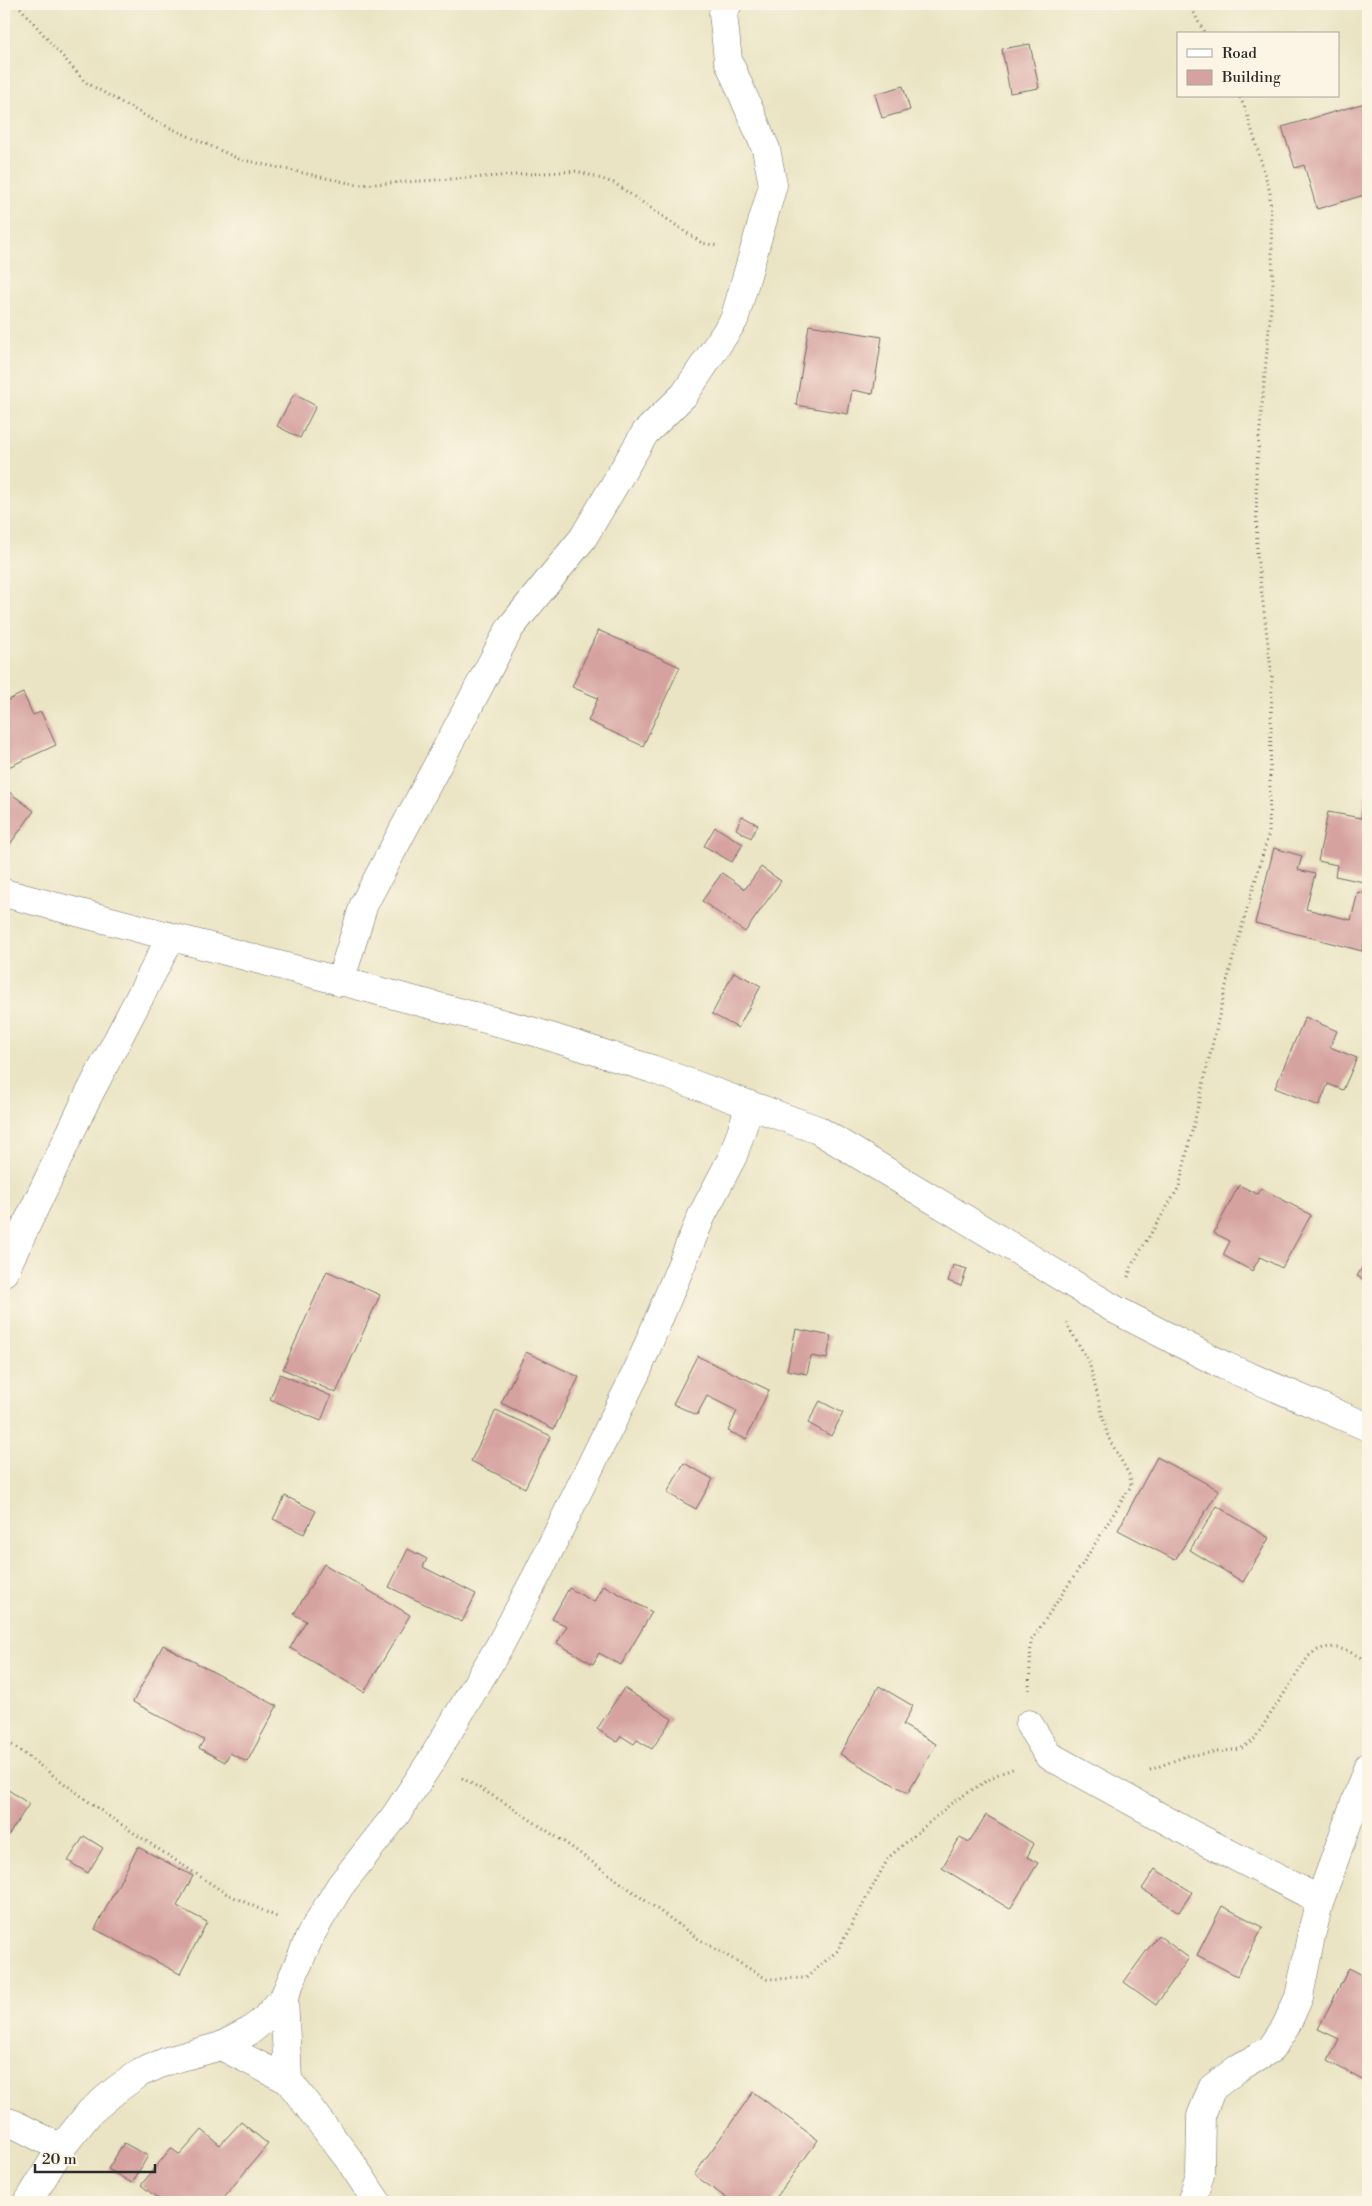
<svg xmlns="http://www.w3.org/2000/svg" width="1372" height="2206" viewBox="0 0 1372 2206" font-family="'Libre Bodoni',serif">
<rect width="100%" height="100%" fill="#fcf5e5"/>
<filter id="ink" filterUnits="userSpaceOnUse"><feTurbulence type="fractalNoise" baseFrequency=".02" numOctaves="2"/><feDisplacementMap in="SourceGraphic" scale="10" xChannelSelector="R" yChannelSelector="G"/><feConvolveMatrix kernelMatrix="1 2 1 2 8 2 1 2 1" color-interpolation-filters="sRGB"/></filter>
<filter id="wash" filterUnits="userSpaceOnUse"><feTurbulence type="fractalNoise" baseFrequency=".0096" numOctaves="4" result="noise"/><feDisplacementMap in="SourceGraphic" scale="20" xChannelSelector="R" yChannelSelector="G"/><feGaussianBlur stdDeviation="1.12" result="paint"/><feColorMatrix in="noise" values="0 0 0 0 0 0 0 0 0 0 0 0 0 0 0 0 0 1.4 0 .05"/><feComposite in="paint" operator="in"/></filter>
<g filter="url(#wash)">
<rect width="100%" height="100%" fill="#eae4c4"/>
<g id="blocks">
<!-- building -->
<path fill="#d6a2a0" d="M1030,44l9,44 -29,5 -8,-44z
M903,86l7,24 -28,8 -7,-24z
M1365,103l3,10v22l-4,1 4,15v43l-51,15 -13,-44 -9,3 -13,-41z
M809,325l73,12 -9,57 -21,-4 -4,24 -52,-9z
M294,394l22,12 -16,32 -23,-12z
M598,630l82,37 -37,79 -55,-25 10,-23 -26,-11z
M23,693l10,22 8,-3 15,33 -52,24v-67z
M4,788l30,23 -26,36 -4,-2z
M1365,795l3,1v87l-33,-7 2,-11 -19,-4 10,-49 33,6z
M742,816l16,9 -7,13 -15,-9z
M715,827l28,17 -11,18 -28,-16z
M1274,848l28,8 -4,14 17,4 -9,35 45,11 7,-28 10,2v32l-6,25 -107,-28z
M761,867l20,14 -36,51 -43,-31 20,-28 23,16z
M734,972l27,14 -23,42 -26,-14z
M1305,1017l32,14 -7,16 27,11 -14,32 -15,-6 -9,22 -44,-18z
M1239,1185l18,9 4,-6 50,27 -29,53 -22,-11 -8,14 -29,-16 7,-14 -16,-8z
M1368,1258v24l-11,-6z
M953,1265l14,4 -6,17 -13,-5z
M327,1271l53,24 -44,98 -53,-24z
M796,1329l35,7 -4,23 -16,-3 -4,18 -20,-4z
M526,1352l53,25 -25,52 -53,-26z
M697,1356l72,34 -23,49 -18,-8 9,-20 -30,-15 -10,19 -24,-11z
M280,1374l51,22 -10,25 -51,-22z
M820,1401l23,12 -12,23 -23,-13z
M496,1410l55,26 -26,52 -54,-27z
M1157,1457l62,33 -44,70 -57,-30z
M684,1463l29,16 -17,30 -29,-16z
M285,1496l31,15 -12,23 -31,-15z
M1217,1506l52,32 -26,44 -53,-32z
M408,1549l19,10 -4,8 53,27 -14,28 -73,-35z
M324,1564l86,51 -46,77 -74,-44 16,-27 -12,-7z
M603,1585l49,27 -31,53 -22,-12 -6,11 -36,-21 10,-17 -15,-7 17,-31 25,14z
M163,1645l114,61 -30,56 -17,-9 -5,9 -26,-14 5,-8 -71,-38z
M879,1686l34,20 -10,19 33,19 -28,49 -68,-39z
M624,1688l48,31 -20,30 -15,-9 -3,4 -13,-8 -4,6 -20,-13z
M4,1787l25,17 -25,38z
M986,1815l48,29 -7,13 11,6 -28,46 -68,-41 18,-31 9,5z
M84,1836l19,12 -15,25 -20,-12z
M138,1847l55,29 -16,30 30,16 -27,52 -85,-45z
M1155,1869l37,23 -13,20 -37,-23z
M1222,1906l41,21 -26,49 -40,-21z
M1158,1935l31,23 -33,47 -32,-23z
M1349,1968l19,10v95l-1,-1 -5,8 -34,-19 11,-22 -21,-10z
M753,2092l65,48 -45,62h-41l-38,-27z
M241,2122l27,22 -48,58h-58l-21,-17 30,-37 9,7 22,-25 18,15z
M124,2143l24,13 -16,27 -24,-14z"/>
</g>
</g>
<g filter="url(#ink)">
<use href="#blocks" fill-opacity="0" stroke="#6e6c61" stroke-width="1"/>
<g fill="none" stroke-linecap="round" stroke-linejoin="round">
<!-- street casing -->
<g stroke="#6e6c61" stroke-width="29">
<path id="street" d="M4,893l531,139 117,37 166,61 298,180 109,56 143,61
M340,982l24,-78 146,-276 73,-90 62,-105 39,-38 50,-75 39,-135 -7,-36 -38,-89 -5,-47 5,-9
M4,1272l82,-172 85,-163
M1029,1724l19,31 145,80 127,65
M284,1997l4,83
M221,2046l67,34 62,81 27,41
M4,2121l10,3 47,24
M28,2202l33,-54 29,-36 26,-22 24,-17 27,-12 54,-15 29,-15 15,-12 19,-22 27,-63 29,-48 55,-70 36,-55 69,-116 39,-74 99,-202 64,-154 31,-59 17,-51
M1191,2202l9,-27 1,-59 11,-28 28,-21 31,-18 15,-23 13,-29 12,-61 9,-36 48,-134"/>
</g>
<!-- path -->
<path stroke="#6e6c61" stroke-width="3" stroke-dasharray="1 4" stroke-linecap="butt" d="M17,4l68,78 68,38 86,39 119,26 219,-14 37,12 88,60 16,3
M1189,4l16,30
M1128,1277l5,-14 46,-76 52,-222 38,-132 3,-156 -15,-123 -1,-82 17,-188 -3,-92 -24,-82 -7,-14
M1029,1690l2,-49 54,-81 46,-74 -1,-10 -22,-39 -19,-75 -24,-41
M4,1739l103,76 118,78 54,25
M1150,1770l36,-14 54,-7 13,-8 55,-84c20,-19 39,-6 60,4
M462,1778l40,23 68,45 127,92 70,41 39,-1 31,-27 52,-94 64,-55 43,-27 19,-7"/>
<!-- street -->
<use href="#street" stroke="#fff" stroke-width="28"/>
</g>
</g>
<!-- margin -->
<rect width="1372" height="2206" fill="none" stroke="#fcf5e5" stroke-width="20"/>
<!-- legend -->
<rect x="1177" y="32" width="162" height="65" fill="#fcf5e5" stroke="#a8a49b"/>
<rect x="1187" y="49" width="25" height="8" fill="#ffffff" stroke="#a8a49b"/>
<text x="1222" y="58" font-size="15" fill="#2b2b2b">Road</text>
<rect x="1187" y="70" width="25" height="15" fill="#d6a2a0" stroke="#a8a49b"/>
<text x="1222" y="82" font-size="15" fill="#2b2b2b">Building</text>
<!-- scale -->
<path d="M35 2164v8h120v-8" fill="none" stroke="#2b2b2b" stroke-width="2.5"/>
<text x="42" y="2164" font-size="15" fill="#2b2b2b" stroke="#fcf5e5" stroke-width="4" paint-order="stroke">20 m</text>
</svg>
